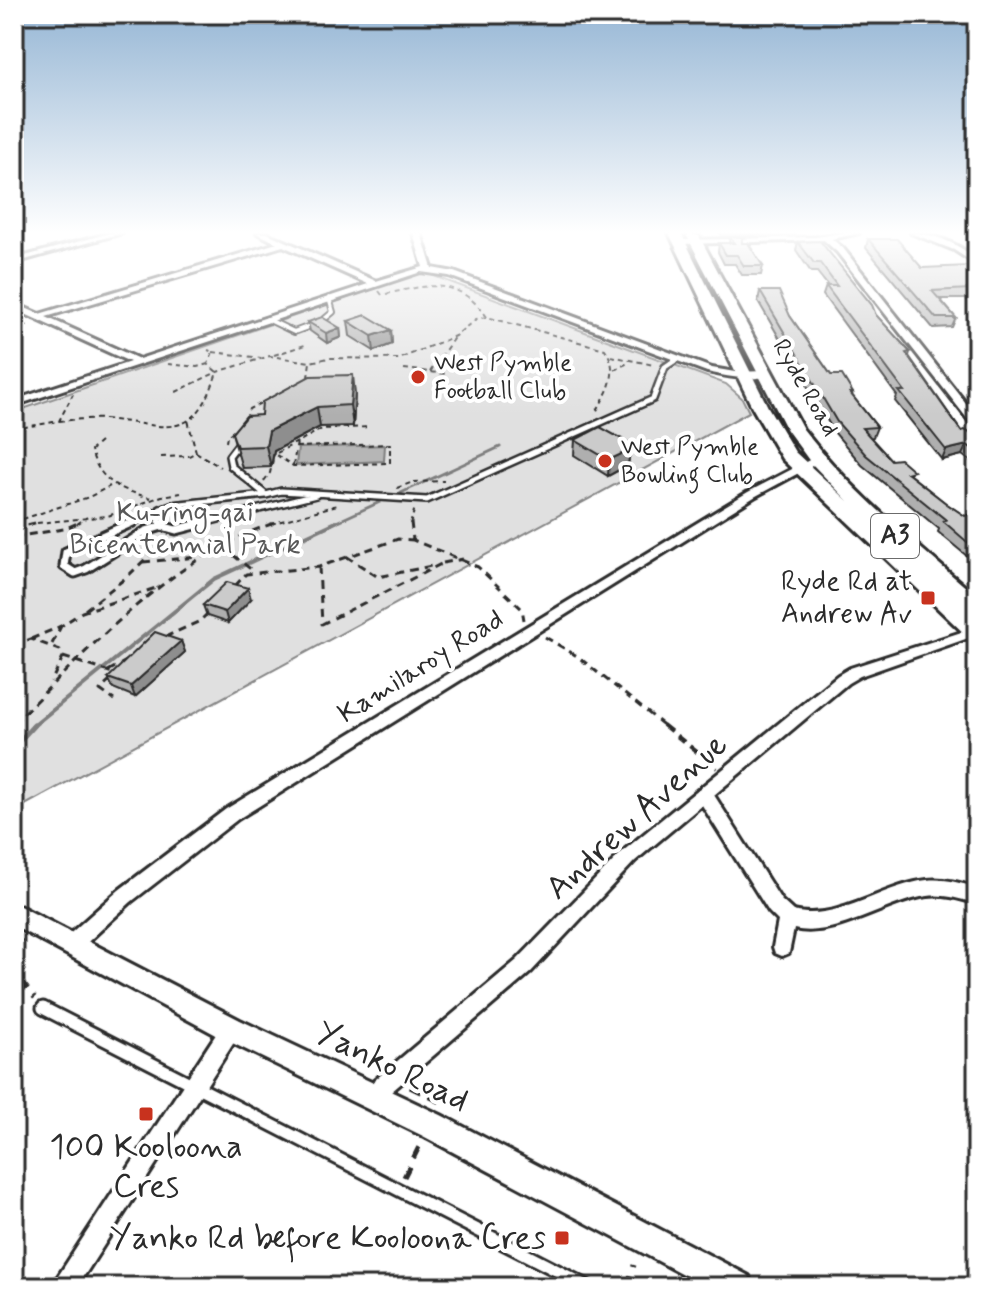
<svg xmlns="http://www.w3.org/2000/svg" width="991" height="1301" viewBox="0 0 991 1301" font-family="Mynerve,sans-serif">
<rect width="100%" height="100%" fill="#fff"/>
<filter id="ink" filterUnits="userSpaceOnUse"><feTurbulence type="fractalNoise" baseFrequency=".0125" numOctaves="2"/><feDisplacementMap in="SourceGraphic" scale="16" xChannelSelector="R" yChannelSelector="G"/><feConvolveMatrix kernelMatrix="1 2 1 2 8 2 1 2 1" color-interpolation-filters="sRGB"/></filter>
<g filter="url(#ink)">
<!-- green -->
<path fill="#e0e0e0" stroke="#868686" stroke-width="2" d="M423,272l303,112 16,14 7,14 -735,399v-399z"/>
<!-- water -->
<path fill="#b6b6b6" stroke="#7e7e7e" stroke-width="2" d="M385,445l-1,16 -88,4 2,-17z"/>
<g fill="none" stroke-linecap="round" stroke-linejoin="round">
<!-- stream-far2 -->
<path stroke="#7e7e7e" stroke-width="3" d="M401,493l99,-46
M332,524l48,-22"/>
<!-- stream-far1 -->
<path stroke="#7e7e7e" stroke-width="4" d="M32,727l182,-148 122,-57"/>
<!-- stream -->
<path stroke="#7e7e7e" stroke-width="5" d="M14,747l20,-22"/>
<!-- service-far3 casing -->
<g stroke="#2b2b2b" stroke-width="8">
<path id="service-far3" d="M267,319l27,13 27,-10 12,-10 -4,-14
M671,363l7,-5"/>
</g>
<!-- service-far2 casing -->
<g stroke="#2b2b2b" stroke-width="10">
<path id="service-far2" d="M242,439l-13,17 2,10 35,29 15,-4 146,9 226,-101 12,-32 9,-6
M128,524l29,-12
M161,524l-3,-7 2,-8 11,-4 95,-10
M199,524l117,-29"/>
</g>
<!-- service-far1 casing -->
<g stroke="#2b2b2b" stroke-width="13">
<path id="service-far1" d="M133,522l-67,30 -2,14 11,7 11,-4 60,-38 16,-5
M160,522l2,4 14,4 31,-8"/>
</g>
<!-- service casing -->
<g stroke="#2b2b2b" stroke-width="17">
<path id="service" d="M43,1008l546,279"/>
</g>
<!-- minor casing -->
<g stroke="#2b2b2b" stroke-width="6">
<path id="minor" d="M110,233h12l-108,30v-4z
M257,233h10l109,48 47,-14 -10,-34h8l11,35 22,4 258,96 23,4 31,-1 5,3c-17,9 -45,2 -64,-2l-258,-96 -28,-4 -407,134v-6l116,-38 -116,-53v-6l25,11 238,-71zM283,246l85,38 -229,75 -93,-42z
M841,233h18l-27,6 11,9 134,169v10l-4,-1 -136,-174 -13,-12 -144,4 -4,-2 4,-2 136,-3z
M911,233c24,0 48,12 66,26v6l-23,-15z
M817,456l6,3 -2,2 -65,35 -518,323 -107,83 -53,49 -7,3 -7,-3 -2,-6 2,-6 55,-49 107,-81 522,-317z
M977,627v8l-117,41 -12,7 -134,112 67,105 12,11c45,11 90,-26 134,-31 17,-2 34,3 50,8v16c-16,-5 -33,-10 -49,-8 -42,5 -92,43 -134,33l-5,24 -7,3 -7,-3 -2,-6 5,-26 -9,-9 -67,-107 -67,56 -104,111 -154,132 -7,3 -7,-3 -3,-7 3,-7 154,-130 106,-109 215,-176 12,-7z
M231,1019l7,3 3,7 -3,7 -161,251h-26l173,-265z"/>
</g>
<!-- secondary casing -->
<g stroke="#2b2b2b" stroke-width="6">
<path id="secondary" d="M14,903l226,117 201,95 308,161 4,11h-46l-286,-152 -199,-97 -208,-112z"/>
</g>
<!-- trunk casing -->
<g stroke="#2b2b2b" stroke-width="6">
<path id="trunk" d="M669,233h12l87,174 27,45 53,49 -37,-38 -24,-33 -100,-194 2,-3 10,3 104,193c49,64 114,115 174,168v19l-7,-2 7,7v20l-8,-3 -187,-179 -30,-52z"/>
</g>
<!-- path-far3 -->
<path stroke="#2b2b2b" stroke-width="2" stroke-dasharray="5 4" stroke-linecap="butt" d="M379,291l3,4c44,-10 75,-20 105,22
M14,328l16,-3
M213,352l48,6
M274,355l34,-11
M611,356l43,9
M168,364l29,3 11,-3
M404,369l43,5
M614,370l14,-7
M430,372l25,-36
M308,377l2,-15
M176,392l41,-20 53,-16 40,6 19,-4 70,1 56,-23 21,-17 11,-2 118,32c16,24 2,43 -10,65
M246,419l3,-10 16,-8
M59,421c14,-1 30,-3 44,-2 61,5 91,28 114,-47l-9,-8 5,-12 -5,-2
M14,429l45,-8 14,-27
M100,442l-9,8c8,32 30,40 60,48
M226,442l1,-6 11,-9
M296,447l94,-3v19l-97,3 -18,-12 47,-25 48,-2
M196,452l24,15
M161,457l28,-1 7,-4 -8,-32
M293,466l4,-24 -3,-1
M264,481l6,-8 4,-18
M397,488l16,-6 31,-1
M14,522l75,-25 21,-11
M28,524l80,-8 54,-20 19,-3
M77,524l10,-7
M271,524l66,-19
M410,524l5,-16"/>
<!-- path-far2 -->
<path stroke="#2b2b2b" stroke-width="3" stroke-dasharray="8 6" stroke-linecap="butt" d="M411,522l2,18 65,27 44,42 2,11
M14,529l24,-7
M14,537l50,-8 16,-7
M222,546l31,25
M346,556l32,21 58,-12
M143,562l55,-5
M443,563l20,-4
M319,567l3,57 121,-61
M235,586l11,-12 73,-7 79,-28 15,1
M85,610l43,-34 38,-37
M165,637l35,-16 7,-7
M545,637l32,19 89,71
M31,639l30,-13 21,-14 74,-24
M52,644l9,-18
M14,645l17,-6 29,11 3,7 -12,25
M63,657l53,17
M108,671l20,-11
M111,680l-11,10 14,10
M14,723c73,-73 163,-171 264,-201"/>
<!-- path-far1 -->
<path stroke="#2b2b2b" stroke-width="4" stroke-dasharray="10 7" stroke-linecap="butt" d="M663,725l54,43
M14,937l9,5 -6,34 5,6"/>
<!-- path -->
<path stroke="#2b2b2b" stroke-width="5" stroke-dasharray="12 9" stroke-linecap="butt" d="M20,980l15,18
M410,1087l33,16 -2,3
M404,1177l18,-36
M627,1287l7,-22"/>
<!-- service-far3 -->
<use href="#service-far3" stroke="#fff" stroke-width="4"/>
<!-- service-far2 -->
<use href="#service-far2" stroke="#fff" stroke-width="5"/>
<!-- service-far1 -->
<use href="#service-far1" stroke="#fff" stroke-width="7"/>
<!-- service -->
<use href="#service" stroke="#fff" stroke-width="11"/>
<!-- minor -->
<use href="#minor" fill="#fff" fill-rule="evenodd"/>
<!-- secondary -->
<use href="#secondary" fill="#fff" fill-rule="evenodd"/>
<!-- trunk -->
<use href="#trunk" fill="#fff" fill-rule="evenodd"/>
</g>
<!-- wall -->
<path fill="#afafaf" stroke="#2b2b2b" stroke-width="2" d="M720,233h52l-22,2 -28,1z
M730,237l12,6 21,23 -2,9h-19l-7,-11h-11l-6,-12 1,-9h10z
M868,239l54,29 55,6v35l-11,-10h-26l16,19 -4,9 -19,1 -67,-80z
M798,242l78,73 34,37 -1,4 52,75 16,7v28l-15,-11 -20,5 -47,-59 2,-5 -74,-101 3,-9h2l-11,-14h-6l-15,-22z
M760,291l30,25 41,59 22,18 -1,2 25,32 -4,10 -3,1 21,22 56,44 18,12 12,1v41l-3,-2 -6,1 -30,-25 1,-3 -77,-64 -28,-33 -76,-131z
M348,321l43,9 1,14 -18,7 -24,-15z
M308,322l32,6 1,9 -14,6 -17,-12z
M972,361h5v20l-9,-10z
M355,394l-2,32 -33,1 -46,24 -3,16 -29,1 -10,-35 29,-18z
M575,440l56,4 -3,21 -20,11 -34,-21z
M251,599l-23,24 -21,-7 -4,-11z
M181,641l4,11 -50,45 -22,-9 -5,-10z"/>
<!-- shaded-wall -->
<path fill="#8e8e8e" stroke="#2b2b2b" stroke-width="2" d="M751,233h21l-22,2z
M340,328l1,9 -14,6 -1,-10z
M391,330l1,14 -18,7 -2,-15z
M353,375l2,19 -2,32 -3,-21z
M317,407l3,20 -46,24 -3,16 -5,-21 3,-15z
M631,444l-3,21 -20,11 1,-16 17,-13z
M967,445l-5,10 -20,5 4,-10z
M977,546v4l-3,6 -6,1 5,-10z
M248,588l3,11 -23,24 -3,-11z
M181,641l4,11 -50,45 -4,-11z"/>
<!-- building -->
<path fill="#cbcbcb" stroke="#2b2b2b" stroke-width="2" d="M730,237h12v6h6l15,23h-19l-7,-11h-11l-7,-12h15z
M868,239h29l25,29 47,-2 8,8v22l-7,-7 -38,2 24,27h-20z
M820,241l52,64 4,10 34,37 -4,1 55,78 4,-1 12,8v14l-10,-7 -21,5 -47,-59h5l-78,-105h11l-17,-23h-6l-16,-21z
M760,291h19l11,25 41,59h11l11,18h-3l27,34 -15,1 29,32 9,-1 14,12 -7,2 40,31 18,12 8,-3 4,4v29l-4,1 -30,-26 3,-1 -80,-65 -29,-33z
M366,315l25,15 -19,6 -24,-15z
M322,317l18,11 -14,5 -18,-11z
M353,375l-3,30 -33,2 -48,24 -3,15 -29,1 -5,-14 14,-17 15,-1 1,-13 48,-26z
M600,427l31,17 -5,3 4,3 -21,10 -34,-20z
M227,582l21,6 -23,24 -22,-7z
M155,632l26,9 -50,45 -23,-8z"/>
</g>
<!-- sky -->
<linearGradient id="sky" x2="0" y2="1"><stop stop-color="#94b5d4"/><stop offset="0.56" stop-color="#fff"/><stop offset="1" stop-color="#fff" stop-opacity="0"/></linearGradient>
<rect width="991" height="415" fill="url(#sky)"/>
<!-- markers -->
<g fill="#c8321e" stroke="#fff" stroke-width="3">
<circle cx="418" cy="377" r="8"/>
<circle cx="605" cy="461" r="8"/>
<rect x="920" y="590" width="16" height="16" rx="4"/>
<rect x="138" y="1106" width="16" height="16" rx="4"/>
<rect x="554" y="1230" width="16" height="16" rx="4"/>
</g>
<g text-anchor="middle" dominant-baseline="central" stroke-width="8" stroke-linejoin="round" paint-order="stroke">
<!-- far-poi labels -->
<g font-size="24" fill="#2b2b2b" stroke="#fff" text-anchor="start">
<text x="434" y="363">West Pymble<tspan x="434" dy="28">Football Club</tspan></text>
<text x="621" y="447">West Pymble<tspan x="621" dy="28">Bowling Club</tspan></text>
</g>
<!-- far-street labels -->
<g font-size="24" fill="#2b2b2b" stroke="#fff">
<text transform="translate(805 388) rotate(60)">Ryde Road</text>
</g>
<!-- shield labels -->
<rect fill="#fff" stroke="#6b6b6b" stroke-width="2" x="871" y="514" width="48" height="44" rx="6"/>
<g font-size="26" font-weight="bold" fill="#2b2b2b">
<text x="895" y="536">A3</text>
</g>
<!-- park labels -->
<g font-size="28" fill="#585858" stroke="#fff">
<text x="185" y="513">Ku-ring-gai<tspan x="185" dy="32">Bicentennial Park</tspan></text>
</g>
<!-- poi labels -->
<g font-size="28" fill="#2b2b2b" stroke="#fff" text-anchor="end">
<text x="912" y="582">Ryde Rd at<tspan x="912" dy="32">Andrew Av</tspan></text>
</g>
<!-- street labels -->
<g font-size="28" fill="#2b2b2b" stroke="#fff">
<text transform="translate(421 667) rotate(-32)">Kamilaroy Road</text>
</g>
<!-- near-street labels -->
<g font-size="34" fill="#2b2b2b" stroke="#fff">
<text transform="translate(637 817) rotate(-42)">Andrew Avenue</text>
<text transform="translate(392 1067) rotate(26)">Yanko Road</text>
</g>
<!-- near-poi labels -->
<g font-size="34" fill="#2b2b2b" stroke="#fff">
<text x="146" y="1147">100 Kooloona<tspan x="146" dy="39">Cres</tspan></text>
<text x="546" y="1238" text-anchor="end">Yanko Rd before Kooloona Cres</text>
</g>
</g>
<!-- margin -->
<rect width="991" height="1301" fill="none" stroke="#fff" stroke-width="48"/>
<rect x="24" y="24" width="943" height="1253" fill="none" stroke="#2b2b2b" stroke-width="3" filter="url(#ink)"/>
</svg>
